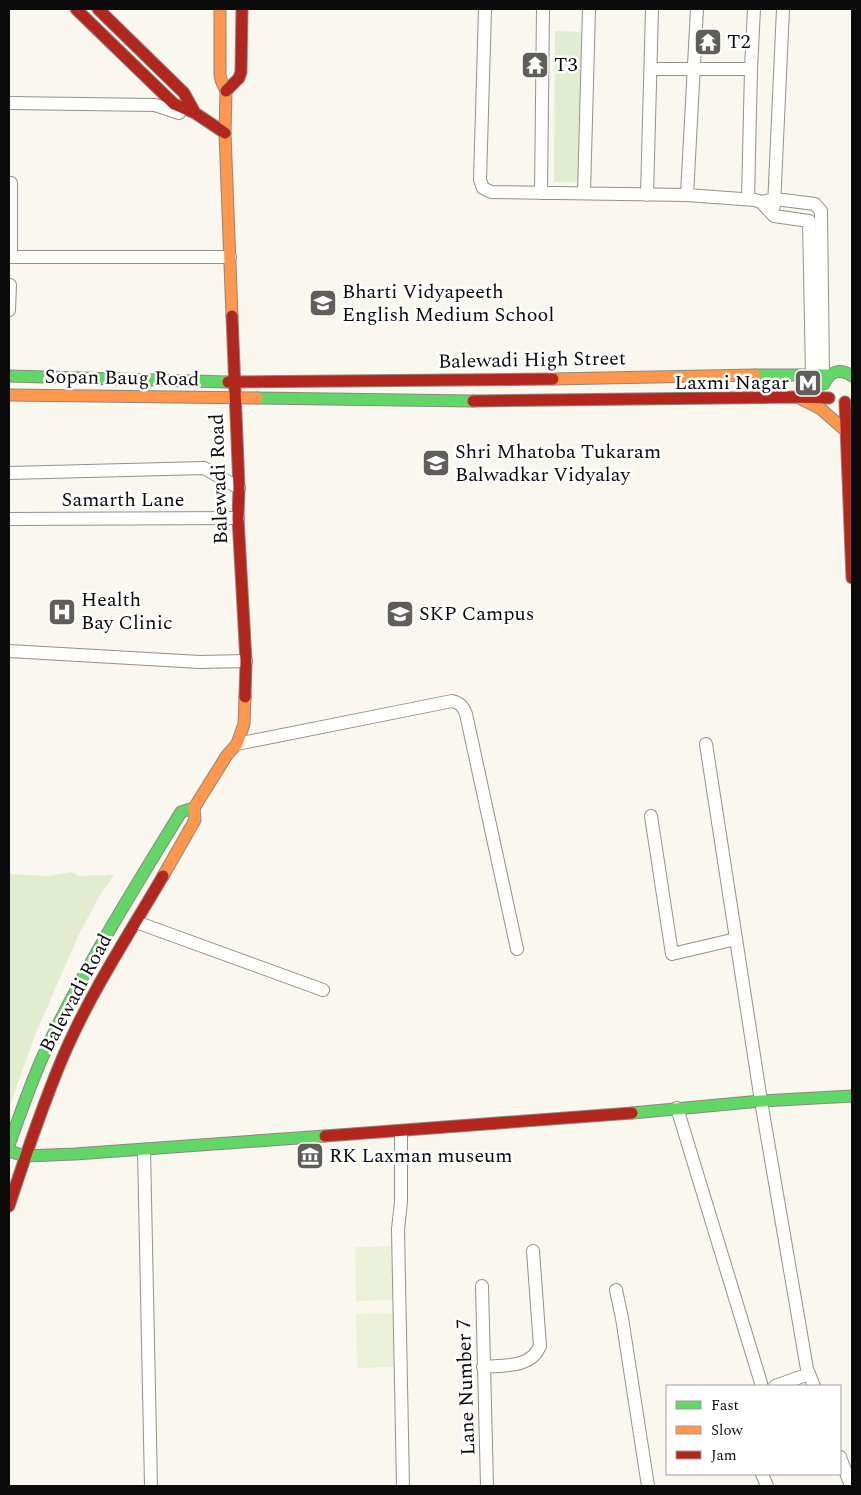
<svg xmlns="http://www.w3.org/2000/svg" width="861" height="1495" viewBox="0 0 861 1495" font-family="Spectral,serif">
<rect width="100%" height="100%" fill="#faf7ee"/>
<!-- green -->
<path fill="#e2edd0" d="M555,31l27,1 -1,150h-27z
M71,872l8,4 35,-1 -14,20 -21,39 -43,99 -27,75v-234l40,2z"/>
<!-- pitch -->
<path fill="#ecf2d9" d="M392,1246l1,54 -37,1 -1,-54z
M394,1313l1,54 -38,1 -1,-54z"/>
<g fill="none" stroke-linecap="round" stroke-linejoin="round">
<!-- street casing -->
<g stroke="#93918d" stroke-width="14">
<path id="street" d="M485,9l-5,171 3,8 8,4 196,3 68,5 6,2 13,14 35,5 3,153
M651,69h100l-3,130
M751,69l3,-60
M9,103l146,2 24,8
M11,183v74
M541,193l2,-184
M584,193l5,-184
M647,195l5,-186
M687,195l10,-186
M761,202l14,-3 40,5 6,7 2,163
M774,206l9,-197
M9,257h221
M9,310l1,-25
M9,473l195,-5 35,20
M9,519l229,-1
M9,651l191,11 46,-1
M237,744l215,-43c8,2 11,5 14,13l51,235
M706,744l55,357 46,268 7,17
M651,816l21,138 64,-15
M136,922l187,68
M677,1108l84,275
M401,1131v71l-3,27 5,257
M144,1150l7,336
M482,1286l5,200
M616,1290l6,28 26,168
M483,1367c22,-2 48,1 57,-21l-7,-95
M775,1386l34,-12
M840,1457l11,29
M762,1474l5,12"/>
</g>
<!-- fast casing -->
<g stroke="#898884" stroke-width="13">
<path id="fast" d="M755,375h75
M9,376l219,6
M824,384c6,-13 16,-16 28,-8
M257,398l216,3
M632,1113l129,-12 91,-5
M9,1145c11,-30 21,-60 34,-89 39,-85 89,-164 138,-244l13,-4
M9,1151l16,5 50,-2 250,-18"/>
</g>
<!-- slow casing -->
<g stroke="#898884" stroke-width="13">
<path id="slow" d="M220,9v65l1,6 5,11 -1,42 7,183
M553,379l202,-4
M9,395l248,3
M801,399l20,10 25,22
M163,876l32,-56 -1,-12 33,-53 10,-11 7,-20 1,-27"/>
</g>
<!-- jam casing -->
<g stroke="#898884" stroke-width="13">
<path id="jam" d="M76,9l98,95 21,9 30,20
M98,9l86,84 11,20
M226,91l13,-13 2,-6 1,-63
M232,316l7,172 -1,30 8,143 -1,36
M228,382l325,-3
M473,401l323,-4 33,1
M845,402l7,176
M325,1136l307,-23
M9,1206c16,-49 33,-99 53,-147 27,-64 66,-123 101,-183"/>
</g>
<!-- street -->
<use href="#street" stroke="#fefefc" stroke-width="12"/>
<!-- fast -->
<use href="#fast" stroke="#63d668" stroke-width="11"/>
<!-- slow -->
<use href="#slow" stroke="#ff974d" stroke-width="11"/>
<!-- jam -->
<use href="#jam" stroke="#b3261e" stroke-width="11"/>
</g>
<!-- icons -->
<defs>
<g id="temple-square" transform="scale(1.4375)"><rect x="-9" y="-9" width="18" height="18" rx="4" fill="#5f5e5a" stroke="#fff"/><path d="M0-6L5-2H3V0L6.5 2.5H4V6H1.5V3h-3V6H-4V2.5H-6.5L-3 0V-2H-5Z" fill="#fff"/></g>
<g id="school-square" transform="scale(1.4375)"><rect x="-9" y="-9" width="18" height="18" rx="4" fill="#5f5e5a" stroke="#fff"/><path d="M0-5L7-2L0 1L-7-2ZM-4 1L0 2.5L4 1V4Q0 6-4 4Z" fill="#fff"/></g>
<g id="metro-square" transform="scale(1.4375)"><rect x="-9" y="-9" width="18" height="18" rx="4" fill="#5f5e5a" stroke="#fff"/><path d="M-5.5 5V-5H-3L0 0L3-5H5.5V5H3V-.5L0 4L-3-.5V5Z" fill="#fff"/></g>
<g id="hospital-square" transform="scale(1.4375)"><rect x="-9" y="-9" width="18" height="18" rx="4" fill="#5f5e5a" stroke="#fff"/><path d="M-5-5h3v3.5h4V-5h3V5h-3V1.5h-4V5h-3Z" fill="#fff"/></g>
<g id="university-square" transform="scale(1.4375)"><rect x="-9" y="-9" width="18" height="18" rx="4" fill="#5f5e5a" stroke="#fff"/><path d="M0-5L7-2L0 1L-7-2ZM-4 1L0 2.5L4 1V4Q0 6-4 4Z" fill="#fff"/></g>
<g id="museum-square" transform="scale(1.4375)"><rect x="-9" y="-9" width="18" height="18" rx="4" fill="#5f5e5a" stroke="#fff"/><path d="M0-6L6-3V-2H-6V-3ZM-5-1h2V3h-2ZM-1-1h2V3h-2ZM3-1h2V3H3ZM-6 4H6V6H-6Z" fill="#fff"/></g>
</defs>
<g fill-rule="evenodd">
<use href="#temple-square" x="708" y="42"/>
<use href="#temple-square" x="535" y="65"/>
<use href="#school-square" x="323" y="303"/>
<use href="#metro-square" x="808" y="383"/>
<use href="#school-square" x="436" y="463"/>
<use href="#hospital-square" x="62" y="612"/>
<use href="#university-square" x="400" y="614"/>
<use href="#museum-square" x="310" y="1156"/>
</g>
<g text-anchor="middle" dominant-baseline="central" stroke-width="5" stroke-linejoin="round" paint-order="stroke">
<!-- poi labels -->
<g font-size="20" fill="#0b0b0b" stroke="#fff" text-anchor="start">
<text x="727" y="42">T2</text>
<text x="554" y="65">T3</text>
<text x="342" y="292">Bharti Vidyapeeth<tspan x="342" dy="23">English Medium School</tspan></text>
<text x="789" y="383" text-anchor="end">Laxmi Nagar</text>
<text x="455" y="452">Shri Mhatoba Tukaram<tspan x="455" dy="23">Balwadkar Vidyalay</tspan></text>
<text x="81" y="600">Health<tspan x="81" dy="23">Bay Clinic</tspan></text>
<text x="419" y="614">SKP Campus</text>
<text x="329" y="1156">RK Laxman museum</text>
</g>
<!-- street labels -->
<g font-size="20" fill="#0b0b0b" stroke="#fff">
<text transform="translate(532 360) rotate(-1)">Balewadi High Street</text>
<text transform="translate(122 378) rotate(1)">Sopan Baug Road</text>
<text transform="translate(219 479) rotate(-92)">Balewadi Road</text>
<text x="123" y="500">Samarth Lane</text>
<text transform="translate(76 993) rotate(-62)">Balewadi Road</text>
<text transform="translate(466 1387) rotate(-92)">Lane Number 7</text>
</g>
</g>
<!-- border -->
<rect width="861" height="1495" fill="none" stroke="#0b0b0b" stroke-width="20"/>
<!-- legend -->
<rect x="666" y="1385" width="175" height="90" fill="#ffffff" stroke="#9d9d9d"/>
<rect x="676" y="1401" width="25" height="8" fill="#63d668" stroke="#9d9d9d"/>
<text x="711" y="1410" font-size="15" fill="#0b0b0b">Fast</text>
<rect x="676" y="1426" width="25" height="8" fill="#ff974d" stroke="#9d9d9d"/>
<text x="711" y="1435" font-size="15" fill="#0b0b0b">Slow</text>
<rect x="676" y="1451" width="25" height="8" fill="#b3261e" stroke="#9d9d9d"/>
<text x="711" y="1460" font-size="15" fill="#0b0b0b">Jam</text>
</svg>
